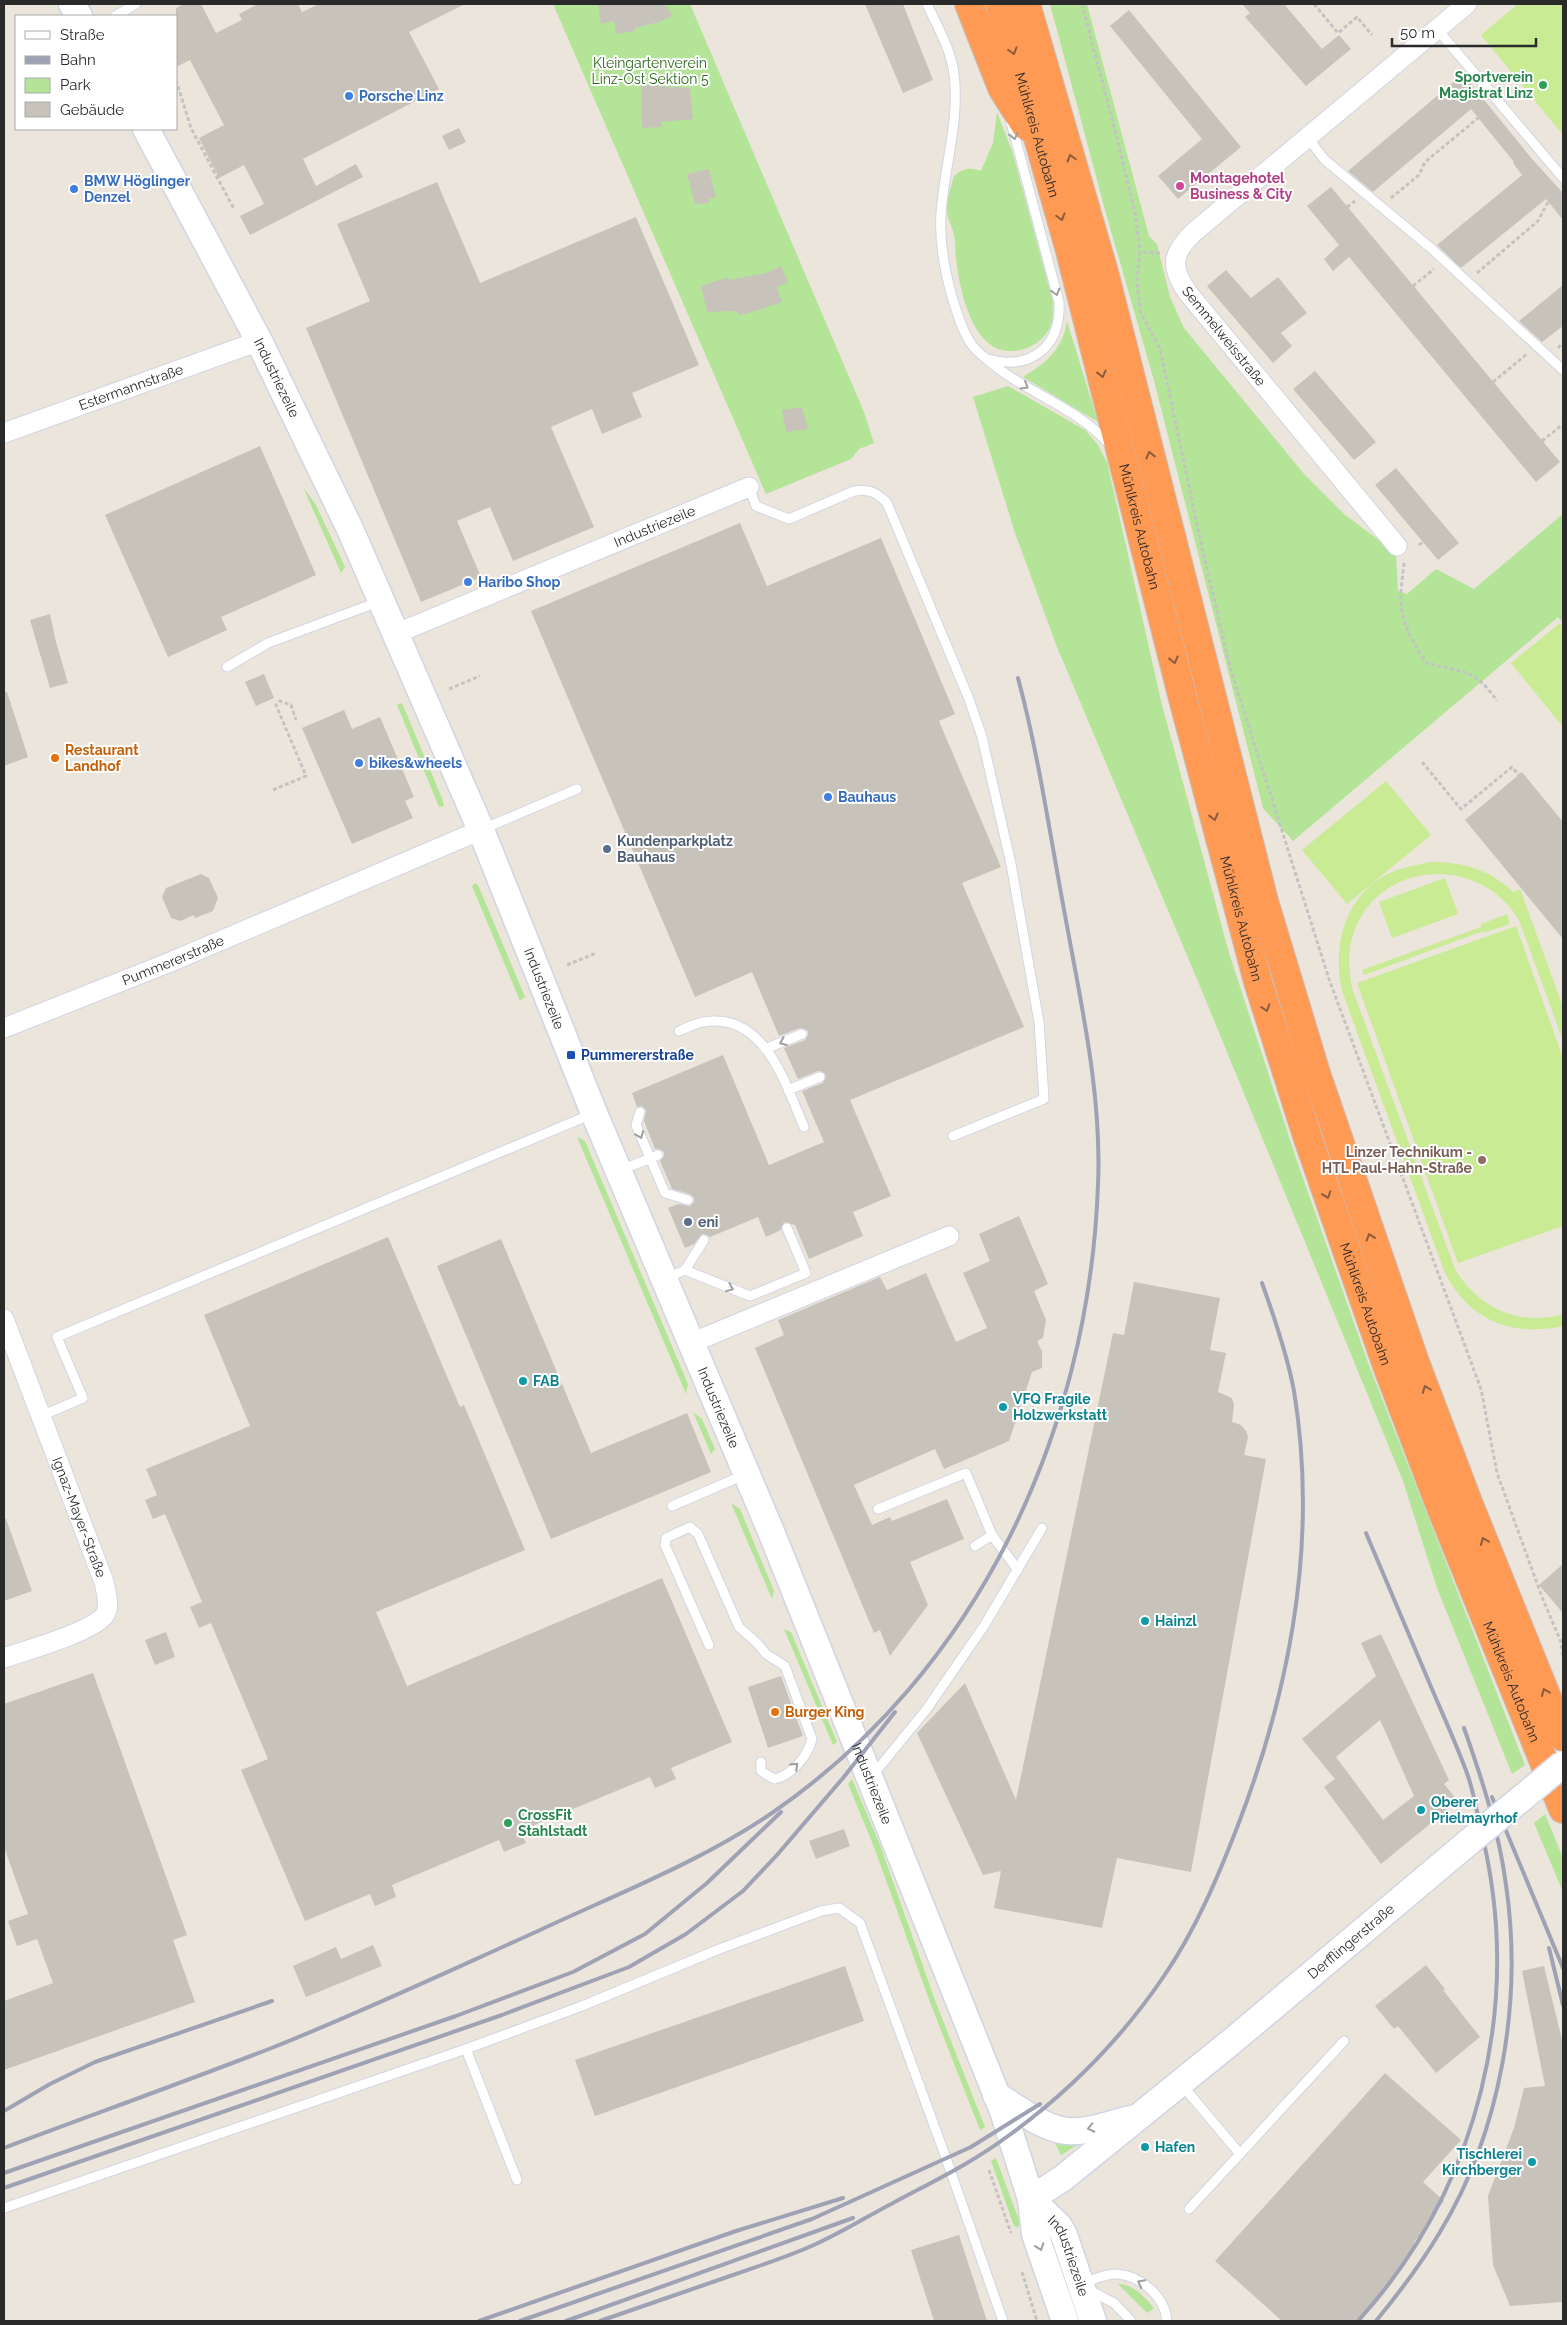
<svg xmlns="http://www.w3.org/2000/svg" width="1567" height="2325" viewBox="0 0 1567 2325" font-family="Raleway,sans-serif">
<rect width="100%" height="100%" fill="#ece5dc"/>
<!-- green -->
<path fill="#b3e497" d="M553,4h137l174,408 10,31 -15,6 -8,10 -85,35z
M1050,4h37l62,232 8,8 13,53 14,31 121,147 39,39 40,30 12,11 2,36 9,3 29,-25 38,20 89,-75v109l-5,-6 -265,224 -30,-33 -110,-431 -48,-167z
M997,112l16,42 40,148c-1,7 1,17 -2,23 -10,25 -46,36 -66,15 -19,-20 -26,-56 -29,-82 -1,-8 0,-16 -2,-23 -2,-9 -7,-16 -7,-26 0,-11 4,-22 7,-33 10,-8 15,-9 27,-5l12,-28z
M1067,321l31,101 -75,-45c23,-14 40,-28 44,-56z
M1008,386l77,44 13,15 9,17 55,243 67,248 68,208 70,199 158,405 -13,9 -75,-186 -34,-107 -201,-490 -145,-344 -42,-114 -42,-136z
M303,487l13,18 29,62 -4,6z
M402,703l40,95 2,8 -5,1 -42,-102z
M475,883l3,2 47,112 -5,4 -48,-115z
M577,1137l8,4 103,243 -2,10z
M693,1412l9,7 13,30 -4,5z
M731,1503l9,6 34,82 -2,8z
M784,1629l7,3 46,110 -4,3z
M852,1779l28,66 56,158 49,124 -5,3 -49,-125 -57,-158 -26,-63z
M1545,1814l18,44v34l-29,-69z
M1052,2137l27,7 -18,11z
M996,2158l24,65 -2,5 -4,-2 -23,-65z
M1118,2284c15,0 27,13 36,24l-7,5z"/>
<!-- pitch -->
<path fill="#c8eb93" d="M1518,4h45v131l-82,-100z
M1560,623l3,4v100l-52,-64z
M1386,781l45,54 -84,69 -45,-54z
M1430,862c33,0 59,7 83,30l7,-3 43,118v34l-44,-121c-39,-66 -142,-61 -166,15 -6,17 -4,35 -1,53l103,281c23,39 65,58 108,45v12c-51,11 -93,-5 -118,-53l-103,-282c-10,-46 3,-98 50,-119 12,-5 25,-7 38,-10z
M1445,878l13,36 -66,24 -13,-36z
M1507,914l3,10 -26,9 -1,-2 -119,44 -2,-5 119,-43v-3z
M1516,926l47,132v168l-105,37 -101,-280z"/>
<!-- building -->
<path fill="#c7c3ba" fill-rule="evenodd" d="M184,4h17l15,29 26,-13 -3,-6 19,-10h40l4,8 17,-8h146l-56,28 30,57 -136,70 13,27 40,-22 7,13 -113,58 -10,-19 24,-12 -20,-39 -25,13 -20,-40 25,-13 -34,-65 -14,7v-59z
M598,4h68l6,12 -13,6 -24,6v3l-19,3 -2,-13 -13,3z
M865,4h38l30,76 -30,13z
M1242,4h42l38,45 17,-14 12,14 -45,37 -61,-69 5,-4z
M1129,10l112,137 -63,52 -20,-23 44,-37 -92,-113z
M1463,74l69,85 31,34v27l-17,-21 -85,69 -24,-23 85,-70 -9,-12 1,-1 -43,-53 -98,83 -25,-21z
M641,85l49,3 3,31 -31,3v5l-20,1z
M459,128l7,14 -17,8 -7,-14z
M709,169l7,28 -7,2v4l-14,1 -8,-30z
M437,182l43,101 156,-66 63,148 -67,28 10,24 -40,17 -10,-25 -41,18 43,100 -81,34 -23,-54 -33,14 24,56 -60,25 -115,-274 64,-27 -33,-77z
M1331,187l229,275 -24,20 -187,-225 -16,14 -9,-12 15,-14 -32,-39z
M781,266l7,16 -11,5 5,15 -33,11 -11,2 -1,-4 -30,1 -6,-26 27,-9 1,3 37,-7z
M1226,270l25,28 27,-21 29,36 -26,20 11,13 -19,17 -66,-77z
M1563,285v41l-21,16 -23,-21z
M1315,371l61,71 -22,18 -61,-71z
M802,407l6,22 -22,3 -4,-22z
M260,446l56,129 -95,42 6,13 -59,27 -63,-142z
M1396,468l63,75 -21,17 -63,-75z
M740,523l27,63 114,-48 74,176 -16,7 62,146 -39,16 62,144 -174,73 41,96 -38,16 10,24 -54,23 -14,-34 -11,-3 -3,8 -15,7 -8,-20 -48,20 -3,-2 -5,-1 -8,10 -9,4 -17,-40 10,-4 12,2 4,-4v-4l-4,-4 -18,-5 -12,-28 4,-5v-4l-5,-3h-4l-11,-28 2,-11 -4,-4 -5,1 -5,-14 91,-38 46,110 55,-23 -22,-51 21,-8 3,-8 -3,-3 -5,-1 -20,8 -14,-31 21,-8 3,-5v-4l-8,-3 -21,8 -27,-64 -57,25 -164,-386z
M50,614l6,28 12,41 -18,5 -20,-68z
M264,674l10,24 -18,8 -11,-24z
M4,692h3l21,65 -24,9z
M344,710l8,19 28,-12 34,80 -9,4 8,17 -61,26 -50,-116z
M1522,772l41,50v117l-98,-119z
M201,874l8,4 9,20 -5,13 -18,7 -1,-3 -14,6 -9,-3 -9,-21 4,-9z
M1019,1216l29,68 -14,7 12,29 -3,18 -6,3 5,10v17l-10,4 -23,69 -65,28 -9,-20 -81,36 18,40 18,-8 2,4 55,-22 17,40 -54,23 18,43 -38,51 -10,-26 -6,3 -119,-285 29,-13 -6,-15 102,-43 7,13 39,-17 30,69 31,-14 -24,-55 27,-12 -11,-27z
M388,1237l72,170 4,-2 61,145 -149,62 31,74 255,-108 70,164 -61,26 5,11 -21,9 -5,-11 -130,54 6,12 -22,9 -5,-12 -107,45 4,12 -21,9 -5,-12 -65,27 -64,-151 27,-11 -57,-136 -12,5 -9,-21 12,-5 -37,-88 -12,5 -8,-19 12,-5 -11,-26 104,-43 -46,-111z
M501,1239l90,214 96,-40 24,59 -160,67 -114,-273z
M1134,1282l86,16 -10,52 16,3 -8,39 14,6 2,7 -2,17 9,3 5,6 2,6 -4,18 22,4 -75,413 -74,-14 -15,70 -108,-20 7,-37 -18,4 -66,-142 48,-50 51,117 97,-467 11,2z
M4,1519h2l26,72 -28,10z
M1563,1564v49l-24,-28z
M166,1632l9,25 -20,8 -10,-25z
M1381,1634l68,146 -5,4 14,17 -77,63 -57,-77 11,-8 -33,-40 74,-63 -15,-33zM1380,1720l34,76 -31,24 -47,-63z
M93,1673l94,262 -14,5 22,62 -191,68v-69l49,-18 -16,-44 -20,7 -9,-25 20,-7 -24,-67v-143z
M781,1676l22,60 -35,12 -20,-61z
M844,1829l6,17 -34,13 -7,-18z
M373,1945l9,21 -76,31 -13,-31 43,-19 5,12z
M1426,1965l19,24 -2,1 37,47 -44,36 -38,-47 -4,3 -19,-23z
M845,1966l19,55 -269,95 -20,-56z
M1544,1966l19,78v258l-53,4 -17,-41 -5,-69 26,-68 10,-40 21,-2 -23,-115z
M1385,2073l76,67 -38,42 21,19 -20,26 2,2 -12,13 3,3 -29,40 1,1 -31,35h-76l-67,-60z
M959,2235l28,86h-53l-23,-71z"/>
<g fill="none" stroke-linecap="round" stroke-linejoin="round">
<!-- lane casing -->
<g stroke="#d1d5e3" stroke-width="11">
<path id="lane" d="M927,4c10,22 24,45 27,70 6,47 -10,93 -13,140 -2,27 3,53 10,79 5,17 11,38 21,52 5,7 11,11 17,16 37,32 88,46 121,84
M115,16l21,-12
M1437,29l126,149
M1307,137l18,23 107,89 131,121
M988,359c44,12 73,-13 71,-57l-48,-180
M749,487l7,19 33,13 65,-28c16,-2 22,1 33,12l82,196 13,38 29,127 28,158 5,77 -91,37
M227,667l41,-24 110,-41
M483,829l94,-40
M679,1031c11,-5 22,-10 33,-10 55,-3 75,67 92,106
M765,1049l37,-15
M788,1090l32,-13
M640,1112l-4,13 29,68 23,7
M621,1170l37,-15
M685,1270l65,26 56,-23 -19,-45
M667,1278l18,-8 19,-30
M41,1416l42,-18 -26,-61 535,-223
M672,1506l72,-31
M878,1509l88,-36 26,62 26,35
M975,1546l17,-11
M709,1645l-44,-100 1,-7 24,-11 8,7 41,93 18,16 9,11 19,12 27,73c-4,16 -20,37 -38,40l-13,-8v-9
M873,1775l53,-65 58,-84 58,-98
M466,2049l51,131
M1182,2085l58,69
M4,2208l462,-159 116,-43 135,-56 104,-39 18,-3 21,15 86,235 57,163
M1189,2209l155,-168
M1083,2283c10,-3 23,-10 34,-9 25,2 48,23 50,47
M1089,2290l25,13 17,18"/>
</g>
<!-- street casing -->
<g stroke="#d1d5e3" stroke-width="21">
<g id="street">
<path id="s1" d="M4,433l255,-92"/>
<path d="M1397,546l-209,-253c-18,-26 -17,-39 6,-61l273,-228"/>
<path id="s2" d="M395,634l354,-147"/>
<path id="s3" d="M4,1028l164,-65 313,-133"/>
<path id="s4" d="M4,1319l100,263c2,10 7,25 0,34 -15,17 -77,34 -100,42"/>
<path d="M691,1343l258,-107"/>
</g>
</g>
<!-- secondary casing -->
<g stroke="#d1d5e3" stroke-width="29">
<g id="secondary">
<path d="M72,4l7,12"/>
<path id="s5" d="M146,129l113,212 91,188 131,301 113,283 178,421 231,577 28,88 4,35 30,87"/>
<path d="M996,2095c20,12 42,30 65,35 21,5 49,-6 69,-11"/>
<path id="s6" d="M1031,2199l32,-21 168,-136 239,-201"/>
<path id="s7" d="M1031,2199l28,27 5,9 29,86"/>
</g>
</g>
<!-- highway casing -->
<g stroke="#c3c3c3" stroke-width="30">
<g id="highway">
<path d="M969,4l33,84 24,38"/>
<path id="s8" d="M1000,4l70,247 113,448 75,283 49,154 80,230 54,142 122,301"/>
<path d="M1026,4l78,268 160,629 52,172 99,289 53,140 95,235"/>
</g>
</g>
<!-- path -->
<path stroke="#c3c3c3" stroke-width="3" stroke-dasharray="4 2.5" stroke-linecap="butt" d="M1082,4l37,142 16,67 5,39
M1314,4l24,29 19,-16 15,18
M176,80l15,48 43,81
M1391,198l28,-23 6,-13 64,-53
M1347,207l8,-6
M1160,253l-20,-1 -3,28 3,31 20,38 42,199 28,119 99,312 152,410 16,84 45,124 19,45 2,14
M1477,273l61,-52 11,-21 11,-9
M1413,286l21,-17
M1558,348l5,-5
M1493,382l34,-28
M1542,441l21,-17
M1419,545l4,-3
M1404,563c-1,13 -4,27 -3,39 1,22 13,44 26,61 35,10 47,4 70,38
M449,689l31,-13
M1422,762l39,47 51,-42 7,8
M273,790l33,-14 -30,-71 4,-4 11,4 5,15
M567,965l29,-12
M989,2170l22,63
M1022,2272l15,49"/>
<!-- lane -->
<use href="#lane" stroke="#fff" stroke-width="9"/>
<!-- street -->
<use href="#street" stroke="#fff" stroke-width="19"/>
<!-- secondary -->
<use href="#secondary" stroke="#fff" stroke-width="26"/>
<!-- highway -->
<use href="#highway" stroke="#ff9a54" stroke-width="28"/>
<!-- rail -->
<path stroke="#9fa2b5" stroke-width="4" d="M1492,1797l71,171
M1549,1948l14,57
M4,2111l46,-27 45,-22 177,-61
M4,2148c88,-33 177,-65 265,-99 91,-36 180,-78 269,-118 79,-37 162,-69 234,-118 206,-142 317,-381 326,-628 4,-91 -17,-181 -33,-270 -15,-79 -26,-159 -47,-237
M4,2173l452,-157 117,-44 72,-38 62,-51 74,-71
M4,2188l498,-173 127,-48 57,-33 57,-43 34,-36 66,-77 52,-66
M479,2321l257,-90 107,-33
M520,2321l292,-102 159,-72 69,-43
M566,2321l287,-103
M600,2321c44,-15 89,-31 133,-46 28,-10 58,-19 85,-32 26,-12 50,-27 75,-40 39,-21 79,-40 115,-67 61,-44 114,-98 156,-160 32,-47 54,-99 74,-151 53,-138 80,-287 56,-434 -7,-37 -19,-72 -32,-108
M1358,2321c121,-133 166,-317 123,-491 -4,-18 -7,-36 -13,-54 -11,-31 -26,-63 -39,-94 -21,-49 -42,-99 -63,-149
M1376,2321c23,-28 45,-57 64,-89 61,-101 83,-231 66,-347 -7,-54 -24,-106 -42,-157"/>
<!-- secondary-bridge casing -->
<g stroke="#d1d5e3" stroke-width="29" stroke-linecap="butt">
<path id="secondary-bridge" d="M1470,1841l93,-77"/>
</g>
<!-- secondary-bridge -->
<use href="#secondary-bridge" stroke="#fff" stroke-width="26"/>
</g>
<!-- one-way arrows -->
<defs><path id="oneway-chevron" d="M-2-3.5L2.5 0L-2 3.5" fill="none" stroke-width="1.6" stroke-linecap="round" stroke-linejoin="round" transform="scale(1.25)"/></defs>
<g stroke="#8a5c3d">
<use href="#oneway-chevron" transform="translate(1013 51) rotate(74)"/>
<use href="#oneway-chevron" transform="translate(1071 158) rotate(-106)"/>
<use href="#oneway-chevron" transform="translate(1061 217) rotate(74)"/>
<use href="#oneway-chevron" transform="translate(1102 374) rotate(76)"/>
<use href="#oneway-chevron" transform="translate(1150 455) rotate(-104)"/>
<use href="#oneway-chevron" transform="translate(1174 660) rotate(76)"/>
<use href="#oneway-chevron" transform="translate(1214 817) rotate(76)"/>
<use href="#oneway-chevron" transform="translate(1266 1008) rotate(72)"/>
<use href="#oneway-chevron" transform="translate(1327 1195) rotate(71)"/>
<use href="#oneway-chevron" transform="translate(1370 1237) rotate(-109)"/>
<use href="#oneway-chevron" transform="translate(1426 1389) rotate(-111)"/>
<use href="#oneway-chevron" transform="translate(1484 1541) rotate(-112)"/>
<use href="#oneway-chevron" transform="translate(1545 1692) rotate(-113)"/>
</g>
<g stroke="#9f9f9f">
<use href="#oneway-chevron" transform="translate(1014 136) rotate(76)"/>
<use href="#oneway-chevron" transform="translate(1056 292) rotate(75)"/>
<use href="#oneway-chevron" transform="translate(1025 386) rotate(30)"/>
<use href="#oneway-chevron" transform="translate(783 1042) rotate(158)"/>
<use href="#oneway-chevron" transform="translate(640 1135) rotate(67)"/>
<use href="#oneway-chevron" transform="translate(730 1288) rotate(22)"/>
<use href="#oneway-chevron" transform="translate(795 1766) rotate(-44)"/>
<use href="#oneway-chevron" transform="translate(1091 2128) rotate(168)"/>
<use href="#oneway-chevron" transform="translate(1040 2247) rotate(70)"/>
<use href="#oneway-chevron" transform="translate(1141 2283) rotate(-153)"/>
</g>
<!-- markers -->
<g fill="#2e9e5b" stroke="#fff" stroke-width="2">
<circle cx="1543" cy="85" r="5"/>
<circle cx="508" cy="1823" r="5"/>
</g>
<g fill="#3f7fe0" stroke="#fff" stroke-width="2">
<circle cx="349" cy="96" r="5"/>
<circle cx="74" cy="189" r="5"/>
<circle cx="468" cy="582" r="5"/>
<circle cx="359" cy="763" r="5"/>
<circle cx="828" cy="797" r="5"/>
</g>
<circle fill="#d1479c" stroke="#fff" stroke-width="2" cx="1180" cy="186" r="5"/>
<g fill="#e8710a" stroke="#fff" stroke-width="2">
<circle cx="55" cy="758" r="5"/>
<circle cx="775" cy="1712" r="5"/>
</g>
<g fill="#5c6f8a" stroke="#fff" stroke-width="2">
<circle cx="607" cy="849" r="5"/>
<circle cx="688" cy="1222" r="5"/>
</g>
<rect fill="#1a4fb4" stroke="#fff" stroke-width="2" x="566" y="1050" width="10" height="10" rx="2.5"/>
<circle fill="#8d6e63" stroke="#fff" stroke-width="2" cx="1482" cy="1160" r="5"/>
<g fill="#0f9aa8" stroke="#fff" stroke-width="2">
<circle cx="523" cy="1381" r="5"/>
<circle cx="1003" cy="1407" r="5"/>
<circle cx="1145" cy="1621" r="5"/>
<circle cx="1421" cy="1810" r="5"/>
<circle cx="1145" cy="2147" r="5"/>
<circle cx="1532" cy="2162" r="5"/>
</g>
<g text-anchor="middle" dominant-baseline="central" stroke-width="4" stroke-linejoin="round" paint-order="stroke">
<!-- park labels -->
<g font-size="14" fill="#2b6819" stroke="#fff">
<text x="650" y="63">Kleingartenverein<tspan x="650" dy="16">Linz-Ost Sektion 5</tspan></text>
</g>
<!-- leisure labels -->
<g font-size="14" font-weight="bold" fill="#27864d" stroke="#fff" text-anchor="end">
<text x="1533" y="77">Sportverein<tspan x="1533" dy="16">Magistrat Linz</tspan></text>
<text x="518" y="1815" text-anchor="start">CrossFit<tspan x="518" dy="16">Stahlstadt</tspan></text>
</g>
<!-- shop labels -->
<g font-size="14" font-weight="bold" fill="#366cbe" stroke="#fff" text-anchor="start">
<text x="359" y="96">Porsche Linz</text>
<text x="84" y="181">BMW Höglinger<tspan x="84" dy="16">Denzel</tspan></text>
<text x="478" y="582">Haribo Shop</text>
<text x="369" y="763">bikes&amp;wheels</text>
<text x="838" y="797">Bauhaus</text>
</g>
<!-- street labels -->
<g font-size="14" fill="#2a2a2a" stroke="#fff">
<text stroke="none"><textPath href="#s8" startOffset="136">Mühlkreis Autobahn</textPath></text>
<text transform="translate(1224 336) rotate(51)">Semmelweisstraße</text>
<text stroke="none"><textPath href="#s5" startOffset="281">Industriezeile</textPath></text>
<text stroke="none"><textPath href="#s1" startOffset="135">Estermannstraße</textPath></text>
<text stroke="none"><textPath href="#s2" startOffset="281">Industriezeile</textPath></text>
<text stroke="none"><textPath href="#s8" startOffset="541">Mühlkreis Autobahn</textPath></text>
<text stroke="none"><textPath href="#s8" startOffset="946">Mühlkreis Autobahn</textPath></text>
<text stroke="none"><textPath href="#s3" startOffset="182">Pummererstraße</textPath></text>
<text stroke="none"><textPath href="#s5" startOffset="948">Industriezeile</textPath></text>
<text stroke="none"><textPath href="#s8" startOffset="1351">Mühlkreis Autobahn</textPath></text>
<text stroke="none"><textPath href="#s5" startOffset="1402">Industriezeile</textPath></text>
<text stroke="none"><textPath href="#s4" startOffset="212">Ignaz-Mayer-Straße</textPath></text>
<text stroke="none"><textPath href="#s8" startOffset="1756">Mühlkreis Autobahn</textPath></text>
<text stroke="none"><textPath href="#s5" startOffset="1808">Industriezeile</textPath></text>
<text stroke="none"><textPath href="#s6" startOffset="411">Derfflingerstraße</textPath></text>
<text stroke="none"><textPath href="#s7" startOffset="70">Industriezeile</textPath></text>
</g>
<!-- hotel labels -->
<g font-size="14" font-weight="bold" fill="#b23c85" stroke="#fff" text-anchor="start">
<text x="1190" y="178">Montagehotel<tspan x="1190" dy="16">Business &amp; City</tspan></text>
</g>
<!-- food labels -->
<g font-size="14" font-weight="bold" fill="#c56008" stroke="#fff" text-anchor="start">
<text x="65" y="750">Restaurant<tspan x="65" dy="16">Landhof</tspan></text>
<text x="785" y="1712">Burger King</text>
</g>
<!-- service labels -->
<g font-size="14" font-weight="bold" fill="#4e5e75" stroke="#fff" text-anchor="start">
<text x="617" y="841">Kundenparkplatz<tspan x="617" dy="16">Bauhaus</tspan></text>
<text x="698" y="1222">eni</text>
</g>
<!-- transit labels -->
<g font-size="14" font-weight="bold" fill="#164399" stroke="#fff" text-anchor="start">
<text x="581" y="1055">Pummererstraße</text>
</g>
<!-- education labels -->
<g font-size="14" font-weight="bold" fill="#785e54" stroke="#fff" text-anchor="end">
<text x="1472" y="1152">Linzer Technikum -<tspan x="1472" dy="16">HTL Paul-Hahn-Straße</tspan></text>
</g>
<!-- culture labels -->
<g font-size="14" font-weight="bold" fill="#0d838f" stroke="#fff" text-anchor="start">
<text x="533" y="1381">FAB</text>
<text x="1013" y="1399">VFQ Fragile<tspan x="1013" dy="16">Holzwerkstatt</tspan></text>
<text x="1155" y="1621">Hainzl</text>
<text x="1431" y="1802">Oberer<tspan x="1431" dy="16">Prielmayrhof</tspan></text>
<text x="1155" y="2147">Hafen</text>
<text x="1522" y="2154" text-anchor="end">Tischlerei<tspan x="1522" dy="16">Kirchberger</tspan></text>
</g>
</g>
<!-- border -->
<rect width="1567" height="2325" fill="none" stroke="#2a2a2a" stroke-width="10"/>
<!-- legend -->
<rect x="15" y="15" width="162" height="115" fill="#ffffff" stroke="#aaaaaa"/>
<rect x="25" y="31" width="25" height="8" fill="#ffffff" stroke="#aaaaaa"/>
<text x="60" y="40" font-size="15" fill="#2a2a2a">Straße</text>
<rect x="25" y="56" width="25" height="8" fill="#9fa2b5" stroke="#aaaaaa"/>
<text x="60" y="65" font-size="15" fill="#2a2a2a">Bahn</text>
<rect x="25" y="78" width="25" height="15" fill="#b3e497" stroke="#aaaaaa"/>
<text x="60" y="90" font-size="15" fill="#2a2a2a">Park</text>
<rect x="25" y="102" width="25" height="15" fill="#c7c3ba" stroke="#aaaaaa"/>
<text x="60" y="115" font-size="15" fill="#2a2a2a">Gebäude</text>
<!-- scale -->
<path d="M1392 38v8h144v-8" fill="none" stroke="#2a2a2a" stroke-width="2.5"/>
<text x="1400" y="38" font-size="15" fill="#2a2a2a" stroke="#ffffff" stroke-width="4" paint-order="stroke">50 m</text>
</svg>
